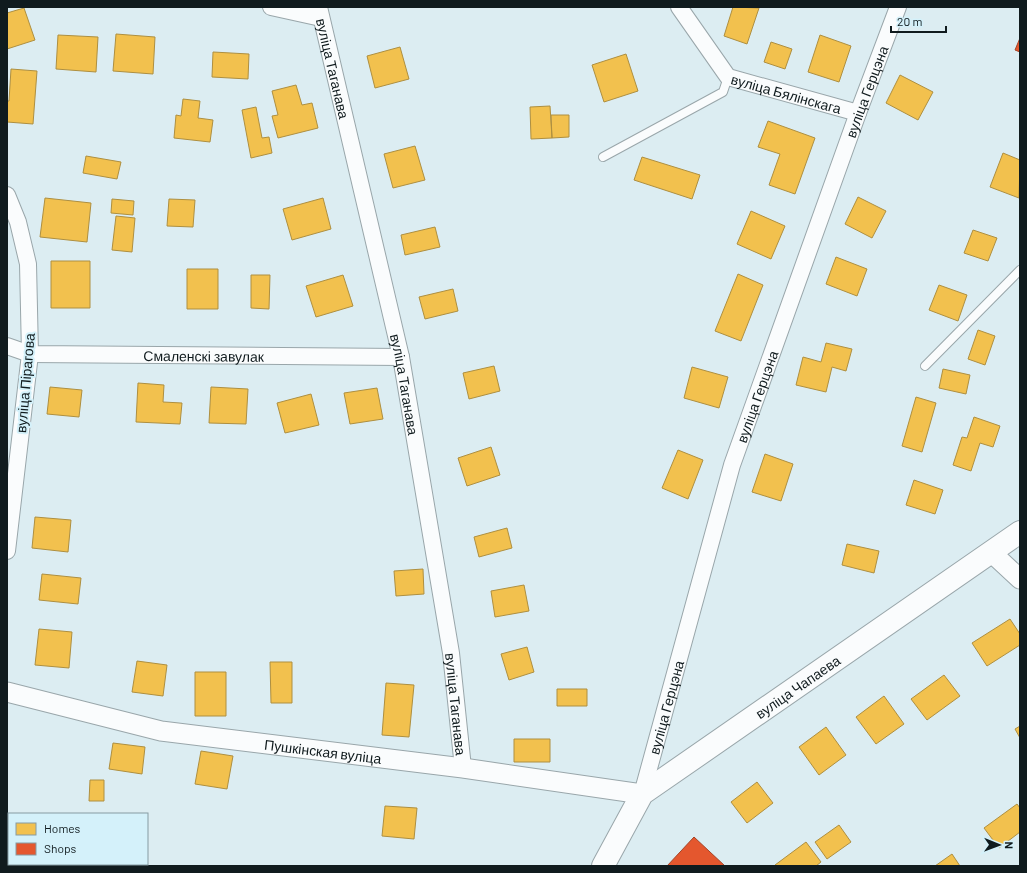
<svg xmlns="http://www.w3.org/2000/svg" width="1027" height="873" viewBox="0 0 1027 873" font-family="Barlow,sans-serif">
<rect width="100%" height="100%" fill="#dcedf2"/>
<!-- homes -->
<path fill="#f2c14e" stroke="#ae8f40" d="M733,7l26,1 -12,36 -23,-8z
M24,8l11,32 -28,9v-36z
M116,34l39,3 -2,37 -40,-3z
M58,35l40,2 -2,35 -40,-3z
M820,35l31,11 -12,36 -31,-10z
M771,42l21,7 -7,20 -21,-7z
M400,47l9,32 -34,9 -8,-32z
M213,52l36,2 -1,25 -36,-2z
M626,54l12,37 -34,11 -12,-37z
M11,69l26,2 -4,53 -26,-2v-21h2z
M900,75l33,17 -15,28 -32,-17z
M296,85l6,20 10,-2 6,25 -40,10 -6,-22 6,-1 -6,-24z
M183,99l17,2 -2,17 15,2 -3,22 -36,-4 2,-23 5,1z
M550,106l2,32 -21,1 -1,-32z
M256,107l6,31 7,-1 3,16 -21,5 -9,-48z
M551,115h18v22l-17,1z
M768,121l47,17 -20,56 -26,-9 11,-31 -22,-7z
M415,146l10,34 -32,8 -9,-34z
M1003,153l17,7 -1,38 -29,-11z
M86,156l35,6 -4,17 -34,-6z
M642,157l58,18 -8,24 -58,-19z
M858,197l28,14 -14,27 -27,-14z
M45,198l46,5 -4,39 -47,-5z
M323,198l8,31 -39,11 -9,-31z
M112,199l22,2 -1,14 -22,-2z
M169,199l26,1 -2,27 -26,-1z
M751,211l34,15 -14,33 -34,-15z
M116,216l19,2 -3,34 -20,-2z
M435,227l5,20 -35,8 -4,-20z
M973,230l24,8 -9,23 -24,-8z
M836,257l31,12 -10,27 -31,-12z
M51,261h39v47h-39z
M187,269h31v40h-31z
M738,274l25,11 -22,56 -26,-10z
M251,275h19l-1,34 -18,-1z
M343,275l10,31 -37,11 -10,-31z
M939,285l28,10 -9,26 -29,-11z
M453,289l5,22 -33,8 -6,-22z
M978,330l17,6 -10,29 -17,-6z
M826,343l26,6 -6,22 -14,-4 -6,25 -30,-7 7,-28 18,5z
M494,366l6,25 -31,8 -6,-26z
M692,367l36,10 -9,31 -35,-10z
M943,369l27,6 -4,19 -27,-6z
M138,383l26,2 -1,17 19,1 -2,21 -44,-2z
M50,387l32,3 -3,27 -32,-3z
M211,387l37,2 -2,35 -37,-1z
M377,388l6,31 -33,5 -6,-31z
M311,394l8,31 -34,8 -8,-30z
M916,397l20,6 -14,49 -20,-6z
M974,417l26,9 -7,21 -13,-4 -9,28 -18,-6 9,-28 5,1z
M491,447l9,28 -33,11 -9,-28z
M678,450l25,10 -15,39 -26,-11z
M765,454l28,10 -12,37 -29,-9z
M914,480l29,10 -8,24 -29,-9z
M35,517l36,3 -3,32 -36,-4z
M507,528l5,20 -33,9 -5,-20z
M847,544l32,7 -5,22 -32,-8z
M423,569l1,25 -28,2 -2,-25z
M42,574l39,4 -3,26 -39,-4z
M524,585l5,26 -34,6 -4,-26z
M1010,619l10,15v11l-33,21 -15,-23z
M39,629l33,3 -3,36 -34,-3z
M527,647l7,25 -25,8 -8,-26z
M137,661l30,4 -4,31 -31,-4z
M270,662h22v41h-21z
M195,672h31v44h-31z
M944,675l16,21 -33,24 -16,-21z
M386,683l28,2 -5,52 -27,-2z
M557,689h30v17h-30z
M884,696l20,28 -28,20 -20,-27z
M1020,726v12l-5,-9z
M826,727l20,28 -27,20 -20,-28z
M514,739h36v23h-36z
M113,743l32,4 -3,27 -33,-5z
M201,751l32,5 -6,33 -32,-5z
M90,780h14v21h-15z
M757,782l16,21 -26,20 -16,-21z
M1017,804l3,4v24l-21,16 -15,-20z
M385,806l32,2 -3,31 -32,-3z
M839,825l12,17 -24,17 -12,-17z
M806,842l15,20 -5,4h-40l-1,-1z
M952,854l8,12h-25z
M89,864h33v2h-33z"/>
<!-- shops -->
<path fill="#e4572e" stroke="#a44529" d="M1020,38v14l-5,-2z
M694,837l31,29h-58z"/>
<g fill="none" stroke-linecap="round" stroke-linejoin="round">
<!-- service casing -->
<g stroke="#99a6aa" stroke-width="10">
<path id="service" d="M603,157l120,-65 5,-15
M925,366l95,-96"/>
</g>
<!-- minor casing -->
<g stroke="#99a6aa" stroke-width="18">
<g id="minor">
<path d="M271,7l50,11"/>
<path id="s1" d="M319,7l82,350 50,296 12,115"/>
<path id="s2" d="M679,7l49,70 130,36"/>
<path d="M7,195l11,27 10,42 2,90 -23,197"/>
<path id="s3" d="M7,346l23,8 371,3"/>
<path id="s4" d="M642,794l90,-329 126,-352 40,-106"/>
</g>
</g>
<!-- tertiary casing -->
<g stroke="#99a6aa" stroke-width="21">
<g id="tertiary">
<path d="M992,553l28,26"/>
<path id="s5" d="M7,692l154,39 302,37 179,26"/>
</g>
</g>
<!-- secondary casing -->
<g stroke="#99a6aa" stroke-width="24">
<g id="secondary">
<path id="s6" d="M603,866l39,-72 378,-262"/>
</g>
</g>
<!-- service -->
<use href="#service" stroke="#fafcfd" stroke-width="8"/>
<!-- minor -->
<use href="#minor" stroke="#fafcfd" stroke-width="16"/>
<!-- tertiary -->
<use href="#tertiary" stroke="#fafcfd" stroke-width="19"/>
<!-- secondary -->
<use href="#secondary" stroke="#fafcfd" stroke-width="22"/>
</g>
<g text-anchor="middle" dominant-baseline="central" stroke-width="4" stroke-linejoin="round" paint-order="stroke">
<!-- street labels -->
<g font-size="14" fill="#101b1e" stroke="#d4f1fa">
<text stroke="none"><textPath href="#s1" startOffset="63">вуліца Таганава</textPath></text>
<text stroke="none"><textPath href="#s4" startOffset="738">вуліца Герцэна</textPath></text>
<text stroke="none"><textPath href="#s2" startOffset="146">вуліца Бялінскага</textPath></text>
<text stroke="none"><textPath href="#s3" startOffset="198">Смаленскі завулак</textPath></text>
<text transform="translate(25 383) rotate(-85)">вуліца Пірагова</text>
<text stroke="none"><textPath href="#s1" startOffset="387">вуліца Таганава</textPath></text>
<text stroke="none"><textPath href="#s4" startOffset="414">вуліца Герцэна</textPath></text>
<text stroke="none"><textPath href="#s6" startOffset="271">вуліца Чапаева</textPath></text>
<text stroke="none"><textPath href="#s1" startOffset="711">вуліца Таганава</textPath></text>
<text stroke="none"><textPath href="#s4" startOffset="90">вуліца Герцэна</textPath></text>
<text stroke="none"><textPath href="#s5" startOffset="322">Пушкінская вуліца</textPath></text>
</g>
</g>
<!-- border -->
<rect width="1027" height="873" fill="none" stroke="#101b1e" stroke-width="16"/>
<!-- legend -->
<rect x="8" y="813" width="140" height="52" fill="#d4f1fa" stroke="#869ba2"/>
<rect x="16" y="823" width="20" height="12" fill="#f2c14e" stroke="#869ba2"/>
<text x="44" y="833" font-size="12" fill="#101b1e">Homes</text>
<rect x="16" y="843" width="20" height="12" fill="#e4572e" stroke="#869ba2"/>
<text x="44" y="853" font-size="12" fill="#101b1e">Shops</text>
<!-- north arrow -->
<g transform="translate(999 845) rotate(91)" stroke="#d4f1fa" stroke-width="3" paint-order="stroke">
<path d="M0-3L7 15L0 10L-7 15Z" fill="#101b1e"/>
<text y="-6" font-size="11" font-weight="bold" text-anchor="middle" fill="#101b1e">N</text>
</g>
<!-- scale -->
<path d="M891 26v6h55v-6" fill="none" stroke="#101b1e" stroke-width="2"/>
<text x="897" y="26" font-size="12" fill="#101b1e" stroke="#d4f1fa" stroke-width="3" paint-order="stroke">20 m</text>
</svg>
